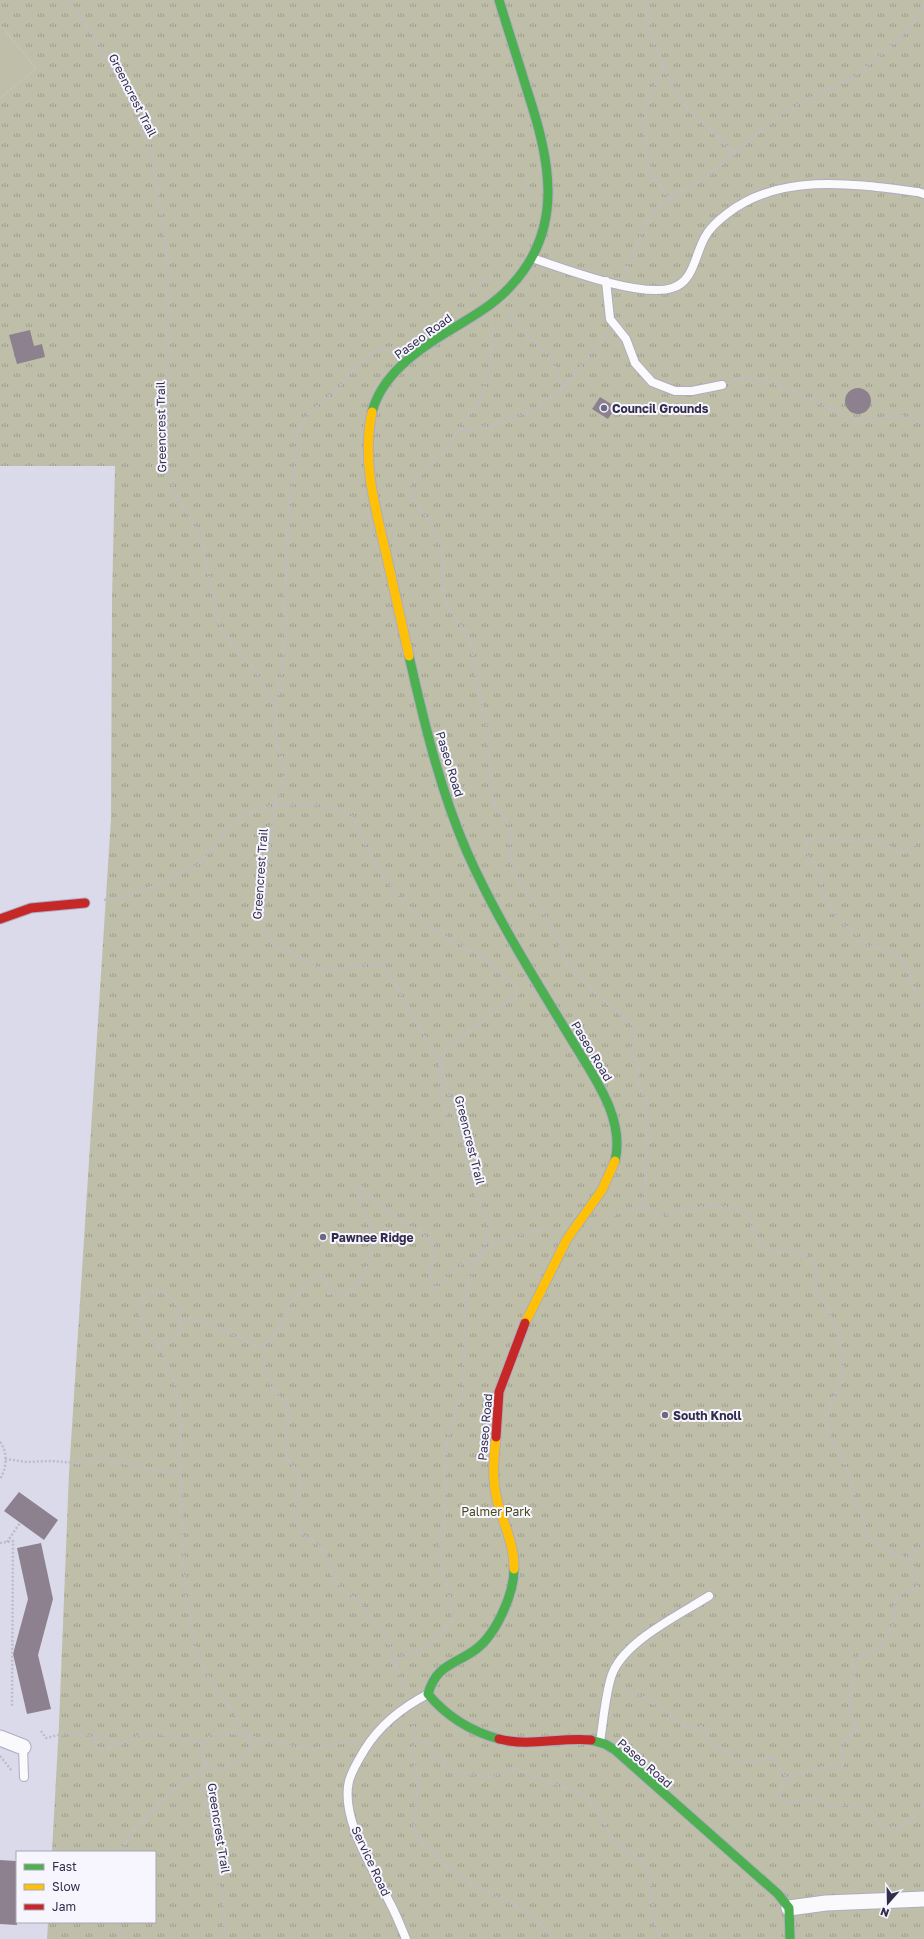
<svg xmlns="http://www.w3.org/2000/svg" width="924" height="1939" viewBox="0 0 924 1939" font-family="'Golos Text',sans-serif">
<defs>
<pattern id="park-tufts" width="24" height="20" patternUnits="userSpaceOnUse"><rect width="24" height="20" fill="#bfbfa9"/><path d="M3 7l-1-3M5 7V3M7 7l1-3M15 17l-1-3M17 17v-4M19 17l1-3" fill="none" stroke="#9c9c8c"/></pattern>
</defs>
<rect width="100%" height="100%" fill="#dbdaeb"/>
<!-- green -->
<path fill="#bfbfa9" d="M0,24l36,45 -36,29z"/>
<!-- park -->
<path fill="url(#park-tufts)" d="M0,0h924v1939h-877l1,-17h107v-70h-103l7,-128 10,-251 42,-655 1,-218 3,-134h-115v-368l36,-29 -36,-45z"/>
<!-- building -->
<path fill="#8d808f" d="M30,330l4,16 8,-2 3,13 -28,7 -8,-29z
M845 401a13 13 0 1 1 26 0a13 13 0 1 1-26 0Z
M600,397l16,10 -8,12 -16,-10z
M19,1492l39,28 -14,20 -40,-29z
M41,1543l12,56 -15,56 13,54 -24,5 -14,-60 15,-55 -11,-51z
M0,1860l16,1 1,64 -17,-1z"/>
<g fill="none" stroke-linecap="round" stroke-linejoin="round">
<!-- lane casing -->
<g stroke="#aeacc1" stroke-width="10">
<path id="lane" d="M532,258c32,11 109,40 140,30 22,-6 23,-34 33,-51 5,-10 15,-18 23,-24 53,-41 128,-29 190,-21l6,2
M606,281l4,38 16,20 9,24 17,19 23,9h17l30,-6
M600,1742c3,-18 6,-55 13,-70 14,-32 66,-57 96,-76
M23,1747l1,30
M406,1939c-5,-12 -10,-25 -16,-36 -16,-33 -50,-84 -41,-122 3,-11 10,-22 16,-32 15,-24 38,-42 63,-55"/>
</g>
<!-- street casing -->
<g stroke="#aeacc1" stroke-width="17">
<path id="street" d="M0,1738l23,9
M789,1908l37,-5 98,-4"/>
</g>
<!-- fast casing -->
<g stroke="#aeacc1" stroke-width="11">
<path id="fast" d="M372,412c10,-37 44,-61 75,-80 21,-13 44,-25 62,-44 57,-59 41,-128 18,-198 -9,-30 -19,-60 -28,-90
M409,656c15,66 31,134 58,196 30,68 71,132 109,195 20,33 49,73 39,114
M499,1739c-29,-8 -52,-22 -71,-45 8,-29 26,-29 47,-44 21,-15 39,-56 39,-81
M591,1740l14,4 10,6 163,144 11,14 1,31"/>
</g>
<!-- slow casing -->
<g stroke="#aeacc1" stroke-width="11">
<path id="slow" d="M372,412c-10,47 2,91 13,137 8,36 16,71 24,107
M525,1323l42,-84 35,-49 13,-29
M496,1437c-2,19 -4,39 0,58 5,25 19,48 18,74"/>
</g>
<!-- jam casing -->
<g stroke="#aeacc1" stroke-width="11">
<path id="jam" d="M0,919l31,-11 54,-5
M496,1437l3,-45 26,-69
M499,1739c31,8 61,-2 92,1"/>
</g>
<!-- path -->
<path stroke="#bdbcc5" stroke-width="2.5" stroke-dasharray="2 2" stroke-linecap="butt" d="M68,0l14,19 38,63 27,57 9,39 13,96 -1,199 6,18 22,38 8,22 14,68 4,13 34,39 20,36 1,38 5,13 3,23 -3,10 -8,14 -9,88v34l7,16 7,6 10,2 32,18 11,1 43,-6 10,3 55,97 7,21 13,54 6,12 5,31 4,12 11,21 2,10 -5,25 -15,32 -2,12 -3,90 -4,19 -13,40 -1,74 -5,18 1,32 7,20 5,32 -18,21 -13,9 -22,7 -4,11
M646,0l4,33 14,36 10,19 14,21 47,45
M663,69c-6,13 -14,25 -17,39 -4,18 -1,53 8,69 5,8 10,16 16,23
M528,182v11
M624,275l23,-54 11,-14 51,-32 59,-50 24,-17 23,-14 33,-13 31,-24 30,-28 15,-23
M471,293l16,-15 4,1
M510,312l2,10 40,37 10,28
M607,334l-47,57 -26,18 -14,6 -30,11 -28,4 -8,6 -5,11 -39,38 1,13 21,25 6,14 5,27 -1,19 4,21 20,28 6,12 2,26 14,62 2,56 6,20 11,13 3,12v27l7,18 31,42 10,20 5,16 7,10 29,31 35,29 2,13 -6,14c12,13 7,16 9,31 1,8 7,15 7,24 3,33 -1,65 -3,99
M731,381c29,-13 89,25 117,36 9,4 20,5 30,3 3,-1 7,-4 11,-4 13,-2 24,3 35,8
M462,429l2,-9 17,-20 10,-40 2,-34
M277,707l5,-35 3,-39 -1,-30 7,-114 5,-27v-16l2,-15 9,-16 34,-30 19,-23 13,-9 21,-7
M924,831l-9,13 -11,9 -6,-1 -20,-12 -24,1 -38,-3 -9,2 -3,11 18,24 -1,11 11,25 10,13 10,6 13,15 28,7 6,6 6,7 13,33 6,9
M104,900l27,-5 35,-14 34,-17 23,-31 17,-16 20,-9 14,-3h46l32,11 23,47 26,37 34,31 45,24 39,35
M924,1017v3
M448,1123c-5,-25 -15,-52 -1,-74l75,-58
M606,1219l18,-9 19,-3 19,9c7,-2 13,-4 20,-6 14,-4 55,-8 65,5 7,10 7,25 17,32 14,11 35,-4 50,16 5,8 1,16 2,24 1,7 8,15 11,21 9,20 19,45 15,68 -3,12 -16,36 -15,46 1,15 13,27 18,41 2,7 3,14 5,21 4,13 10,26 15,39 0,21 26,29 42,35l17,-16
M180,1318l31,6 43,21 9,1
M159,1345c3,-1 9,-2 12,-4 18,-15 9,-45 -13,-50l-10,3 -6,8 -2,9v9l9,16 10,9 15,35 7,38 -1,39 4,106 2,37 6,30 4,22 9,19 12,20 18,21 4,10 9,14 35,7 7,3 21,3 46,-9
M0,1442c8,10 7,26 0,37
M5,1459l22,3 25,-1 25,2 26,-5 43,11 34,4
M7,1542l13,-19
M0,1543l13,-2 -1,166
M620,1688c28,6 46,28 71,41l9,-3 8,4 -1,8 6,8 11,4 19,13 12,-1 10,-4 8,1 14,19 36,-11h13l8,-2c-6,-21 -2,-23 14,-36l-7,-14 -2,-15 6,-28 -2,-7 2,-7c9,-5 17,-6 26,-10 5,-9 11,-19 13,-29 1,-6 -1,-13 2,-19 4,-9 9,-7 17,-10 11,-6 1,-26 -6,-32
M408,1693l-17,-37v-8l-4,-10 -20,-27 -14,-14 -9,-4 -12,-18 -6,-19 -7,-10 -19,-14 -6,-18 6,-28 -2,-14 -12,-15 -1,-11 1,-15 3,-12 -1,-11 -17,-22 -6,-23 -2,-17 9,-8 8,-11 10,-25 20,-21 8,-5h9l2,18 19,-2 9,-5 9,-16 6,-30 -5,-25 -7,-12 -3,-16 4,-2c9,10 19,19 30,27 16,12 33,18 44,35 -2,13 -10,30 2,40 7,-5 9,-13 15,-19 6,-5 14,-5 20,-9 4,-3 7,-8 12,-11 16,-9 50,-20 68,-20
M412,1718l4,25 10,-1 17,23 8,5 28,6 12,1 23,-8 60,22 16,10 9,11 15,30 27,18 8,12 5,50 6,17
M41,1731l5,7 21,-5 28,3 1,11c11,8 30,-7 42,-11 14,-6 49,3 64,7l-1,10 5,11
M95,1736l11,1 15,7
M416,1743l-5,8 7,29 -4,49 6,11 13,11 9,12 24,18 61,32 15,13 12,13
M0,1756l12,15
M200,1771l3,11 -1,8 13,52 2,35 6,25 2,37
M787,1778l-7,12 -1,8 5,4 11,1 22,-4 13,7 24,-2 16,7 9,13 7,4 5,-1 8,1 14,-10 11,-15
M121,1852l7,-14 10,-12 39,-39 23,-16 6,-7 16,5 17,-8 12,-13 -3,-12c-15,-3 -35,-7 -46,7
M116,1922l4,17"/>
<!-- lane -->
<use href="#lane" stroke="#faf9fc" stroke-width="8"/>
<!-- street -->
<use href="#street" stroke="#faf9fc" stroke-width="15"/>
<!-- fast -->
<use href="#fast" stroke="#4caf50" stroke-width="9"/>
<!-- slow -->
<use href="#slow" stroke="#ffc107" stroke-width="9"/>
<!-- jam -->
<use href="#jam" stroke="#c62828" stroke-width="9"/>
</g>
<!-- markers -->
<g fill="#6c6a83" stroke="#f7f6ff" stroke-width="1.5">
<circle cx="604" cy="408" r="4"/>
<circle cx="323" cy="1237" r="4"/>
<circle cx="665" cy="1415" r="4"/>
</g>
<g text-anchor="middle" dominant-baseline="central" stroke-width="4" stroke-linejoin="round" paint-order="stroke">
<!-- street labels -->
<g font-size="12" fill="#312d4b" stroke="#f7f6ff">
<text transform="translate(133 95) rotate(63)">Greencrest Trail</text>
<text transform="translate(423 336) rotate(-36)">Paseo Road</text>
<text transform="translate(161 427) rotate(-91)">Greencrest Trail</text>
<text transform="translate(450 764) rotate(73)">Paseo Road</text>
<text transform="translate(260 874) rotate(-86)">Greencrest Trail</text>
<text transform="translate(592 1051) rotate(59)">Paseo Road</text>
<text transform="translate(470 1140) rotate(76)">Greencrest Trail</text>
<text transform="translate(485 1427) rotate(-85)">Paseo Road</text>
<text transform="translate(645 1763) rotate(41)">Paseo Road</text>
<text transform="translate(219 1828) rotate(81)">Greencrest Trail</text>
<text transform="translate(371 1861) rotate(65)">Service Road</text>
</g>
<!-- poi labels -->
<g font-size="12" font-weight="bold" fill="#312d4b" stroke="#f7f6ff" text-anchor="start">
<text x="612" y="408">Council Grounds</text>
<text x="331" y="1237">Pawnee Ridge</text>
<text x="673" y="1415">South Knoll</text>
</g>
<!-- park labels -->
<g font-size="12" fill="#484819" stroke="#f7f6ff">
<text x="496" y="1511">Palmer Park</text>
</g>
</g>
<!-- legend -->
<rect x="16" y="1851" width="140" height="72" fill="#f7f6ff" stroke="#a8a6b7"/>
<rect x="24" y="1864" width="20" height="6" fill="#4caf50" stroke="#a8a6b7"/>
<text x="52" y="1871" font-size="12" fill="#312d4b">Fast</text>
<rect x="24" y="1884" width="20" height="6" fill="#ffc107" stroke="#a8a6b7"/>
<text x="52" y="1891" font-size="12" fill="#312d4b">Slow</text>
<rect x="24" y="1904" width="20" height="6" fill="#c62828" stroke="#a8a6b7"/>
<text x="52" y="1911" font-size="12" fill="#312d4b">Jam</text>
<!-- north arrow -->
<g transform="translate(888 1903) rotate(200)" stroke="#f7f6ff" stroke-width="3" paint-order="stroke">
<path d="M0-3L7 15L0 10L-7 15Z" fill="#312d4b"/>
<text y="-6" font-size="11" font-weight="bold" text-anchor="middle" fill="#312d4b">N</text>
</g>
</svg>
